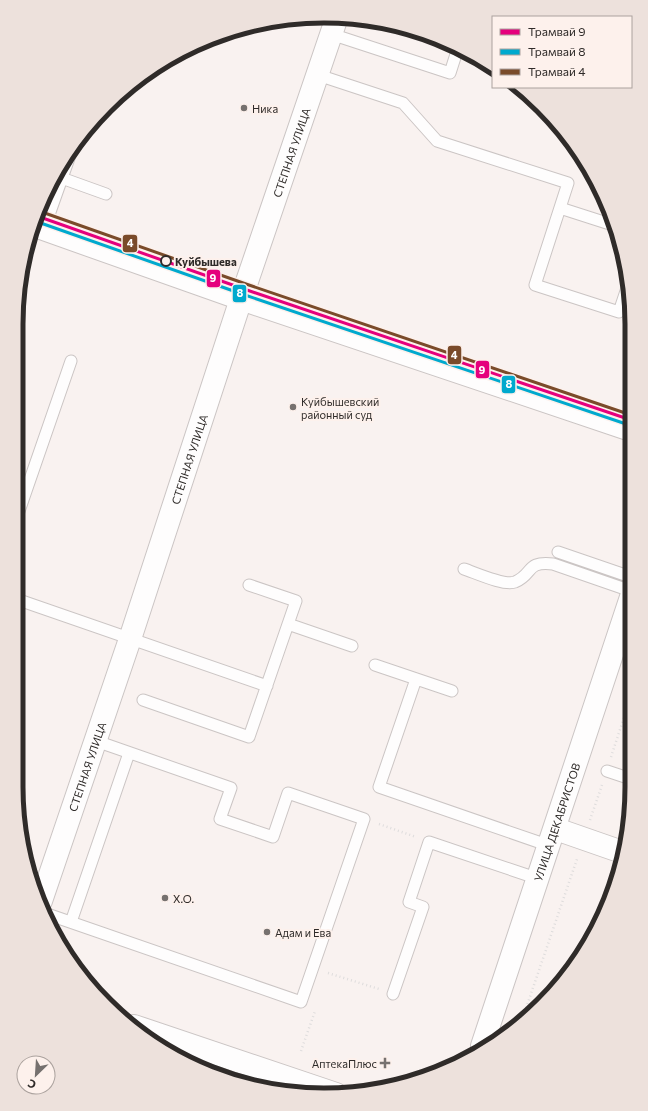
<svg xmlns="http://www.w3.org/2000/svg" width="648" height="1111" viewBox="0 0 648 1111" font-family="Commissioner,sans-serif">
<rect width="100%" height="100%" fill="#f9f2f0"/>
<!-- green -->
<path fill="#fae3d9" d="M30,873l14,5 -8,14 -4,-6z"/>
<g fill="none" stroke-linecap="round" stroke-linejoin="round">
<!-- lane casing -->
<g stroke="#cbc5c4" stroke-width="13">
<path id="lane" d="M331,34l119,39 8,-25
M318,75l85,28 34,38 131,42 -33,102 84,27 9,-27
M56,176l50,18
M560,208l56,18
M44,229l29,-82
M16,520l55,-159
M558,552l73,25
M464,569c12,4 40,17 51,13 19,-8 10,-21 38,-18l78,27
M16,599l251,87
M288,624l64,22
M375,665l77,26
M416,679l-37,108 171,59
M143,700l106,37 47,-136 -47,-16
M607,771l24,8
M47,914l254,88 63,-183 -76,-26 -15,44 -53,-18 11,-31 -135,-47
M71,922l58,-169
M393,994l30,-87 -14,-5 20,-60 110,37"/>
</g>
<!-- street casing -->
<g stroke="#cbc5c4" stroke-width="24">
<g id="street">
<path id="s1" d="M241,299l96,-282"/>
<path d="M556,829l66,23"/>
</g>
</g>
<!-- secondary casing -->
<g stroke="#cbc5c4" stroke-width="24">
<g id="secondary">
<path d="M32,225l209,74 390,131"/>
<path id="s2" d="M41,901l89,-262 111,-340"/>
<path id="s3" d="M482,1046l149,-449"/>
</g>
</g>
<!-- primary casing -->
<g stroke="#cbc5c4" stroke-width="24">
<path id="primary" d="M134,1026l202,68"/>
</g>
<!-- path -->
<path stroke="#dedcdc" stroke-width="2.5" stroke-dasharray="1 3" stroke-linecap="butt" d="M611,757l20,-61
M590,820l12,-35
M379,824l37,13
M328,973l51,16
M521,1023l56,-164
M301,1051l14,-40"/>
<!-- lane -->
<use href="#lane" stroke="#fefdfd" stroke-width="11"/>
<!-- street -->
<use href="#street" stroke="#fefdfd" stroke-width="22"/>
<!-- secondary -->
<use href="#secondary" stroke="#fefdfd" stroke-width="22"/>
<!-- primary -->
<use href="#primary" stroke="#fefdfd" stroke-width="22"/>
<!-- tram-1 casing -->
<g stroke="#fdf1ec" stroke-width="6">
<path id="tram-1" d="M37,216l207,73 387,131"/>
</g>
<!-- tram-2 casing -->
<g stroke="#fdf1ec" stroke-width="6">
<path id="tram-2" d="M35,221l207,73 387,131"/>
</g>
<!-- tram-3 casing -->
<g stroke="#fdf1ec" stroke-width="6">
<path id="tram-3" d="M39,211l207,73 385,131"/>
</g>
<!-- tram-1 -->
<use href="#tram-1" stroke="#e5007d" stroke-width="3"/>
<!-- tram-2 -->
<use href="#tram-2" stroke="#00a9ce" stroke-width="3"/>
<!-- tram-3 -->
<use href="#tram-3" stroke="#7a4b2a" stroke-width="3"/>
</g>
<!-- markers -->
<g fill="#76716f" stroke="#fdf1ec" stroke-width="1.5">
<circle cx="244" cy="108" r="4"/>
<circle cx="293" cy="407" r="4"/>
<circle cx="165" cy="898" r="4"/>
<circle cx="267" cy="932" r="4"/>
<path d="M383 1057h4v4h4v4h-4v4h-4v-4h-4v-4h4z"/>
</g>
<circle fill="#fdf1ec" stroke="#2f2b29" stroke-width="2" cx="166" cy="261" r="5"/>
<g text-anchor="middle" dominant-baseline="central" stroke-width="4" stroke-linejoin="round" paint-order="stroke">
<!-- poi labels -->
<g font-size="11" fill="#2f2b29" stroke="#fdf1ec" text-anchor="start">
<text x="252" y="108">Ника</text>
<text x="301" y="401">Куйбышевский<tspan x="301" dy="13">районный суд</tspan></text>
<text x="173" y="898">X.O.</text>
<text x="275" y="932">Адам и Ева</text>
<text x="377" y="1063" text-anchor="end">АптекаПлюс</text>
</g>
<!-- street labels -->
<g font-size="11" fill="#2f2b29" stroke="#fdf1ec">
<text stroke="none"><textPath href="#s1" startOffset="155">СТЕПНАЯ УЛИЦА</textPath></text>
<text stroke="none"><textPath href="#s2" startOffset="466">СТЕПНАЯ УЛИЦА</textPath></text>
<text stroke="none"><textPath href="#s2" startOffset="142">СТЕПНАЯ УЛИЦА</textPath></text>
<text stroke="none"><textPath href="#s3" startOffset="236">УЛИЦА ДЕКАБРИСТОВ</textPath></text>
</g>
<!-- stop labels -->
<g font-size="11" font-weight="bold" fill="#2f2b29" stroke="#fdf1ec" text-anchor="start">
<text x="175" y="261">Куйбышева</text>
</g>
</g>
<!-- crop -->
<path d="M0 0H648V1111H0ZM324 23H324A301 301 0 0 1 625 324V787A301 301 0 0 1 324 1088H324A301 301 0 0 1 23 787V324A301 301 0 0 1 324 23Z" fill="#ede1dc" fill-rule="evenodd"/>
<path fill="none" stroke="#2f2b29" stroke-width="5" d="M324 23H324A301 301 0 0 1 625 324V787A301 301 0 0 1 324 1088H324A301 301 0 0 1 23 787V324A301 301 0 0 1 324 23Z"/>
<g stroke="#fdf1ec" stroke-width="1.5">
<rect x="122" y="234" width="16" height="19" rx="4" fill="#7a4b2a"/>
<rect x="206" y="269" width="15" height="19" rx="4" fill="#e5007d"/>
<rect x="232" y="284" width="15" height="19" rx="4" fill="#00a9ce"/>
<rect x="447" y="345" width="15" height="20" rx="4" fill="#7a4b2a"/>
<rect x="475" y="360" width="15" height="19" rx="4" fill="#e5007d"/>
<rect x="501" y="375" width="15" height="19" rx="4" fill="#00a9ce"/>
</g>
<g font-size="11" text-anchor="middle" font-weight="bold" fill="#fff">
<text x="130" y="247">4</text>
<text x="213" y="282">9</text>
<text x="240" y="297">8</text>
<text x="454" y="359">4</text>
<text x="482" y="374">9</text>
<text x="509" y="388">8</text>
</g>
<!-- legend -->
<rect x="492" y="16" width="140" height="72" fill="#fdf1ec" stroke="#aba29e"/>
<rect x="500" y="29" width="20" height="6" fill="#e5007d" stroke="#aba29e"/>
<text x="528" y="36" font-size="12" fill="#2f2b29">Трамвай 9</text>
<rect x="500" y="49" width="20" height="6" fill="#00a9ce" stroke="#aba29e"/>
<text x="528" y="56" font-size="12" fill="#2f2b29">Трамвай 8</text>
<rect x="500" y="69" width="20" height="6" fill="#7a4b2a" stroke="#aba29e"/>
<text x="528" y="76" font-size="12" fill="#2f2b29">Трамвай 4</text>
<!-- north arrow -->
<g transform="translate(36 1075) rotate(205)"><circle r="19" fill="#fdf1ec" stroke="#aba29e"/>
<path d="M0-3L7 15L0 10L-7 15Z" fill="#76716f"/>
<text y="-6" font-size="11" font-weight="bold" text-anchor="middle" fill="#2f2b29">С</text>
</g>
</svg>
